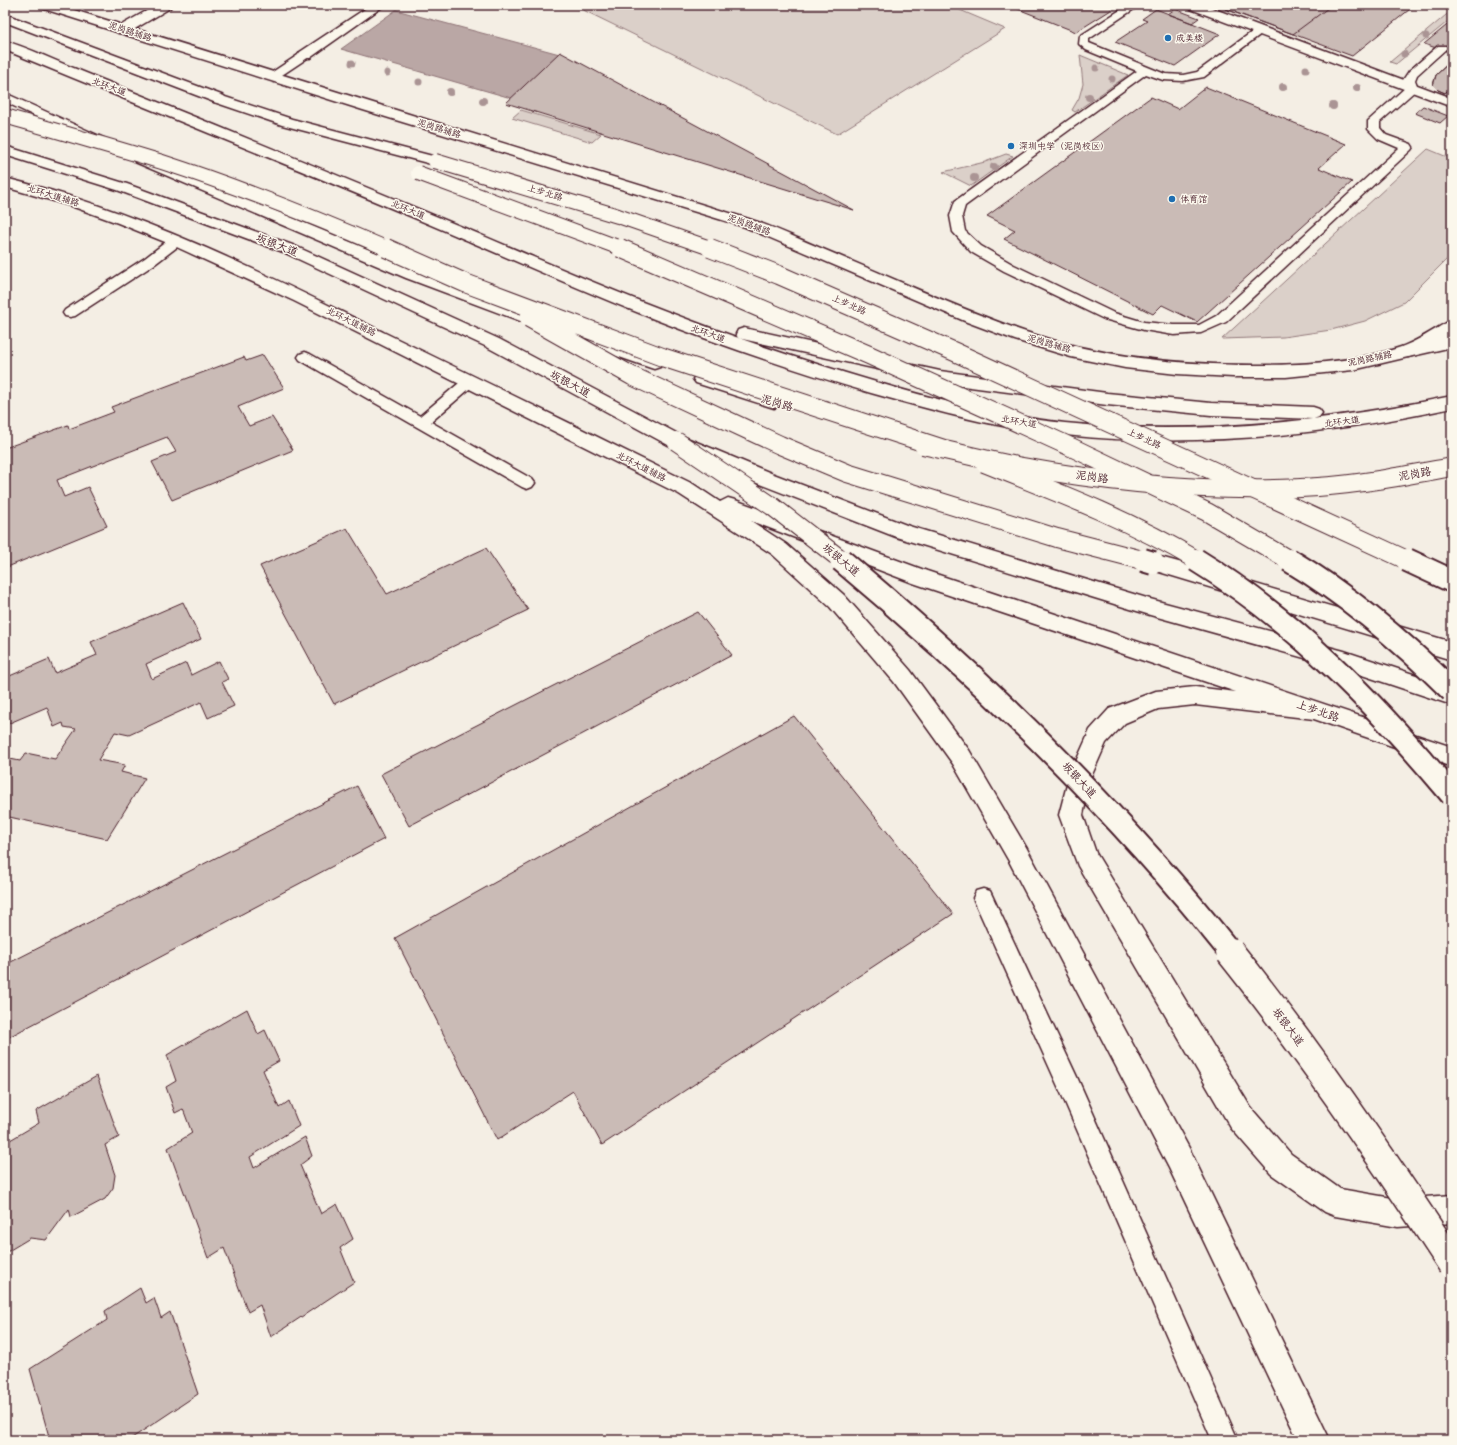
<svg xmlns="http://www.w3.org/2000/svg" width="1457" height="1445" viewBox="0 0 1457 1445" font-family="'Balsamiq Sans','LXGW WenKai TC',sans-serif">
<rect width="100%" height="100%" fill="#f4eee4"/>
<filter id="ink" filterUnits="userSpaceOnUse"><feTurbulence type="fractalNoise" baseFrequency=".025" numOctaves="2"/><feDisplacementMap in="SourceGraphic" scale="8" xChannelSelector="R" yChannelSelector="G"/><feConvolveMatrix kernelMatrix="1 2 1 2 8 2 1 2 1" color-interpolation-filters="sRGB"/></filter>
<g filter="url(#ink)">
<!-- green -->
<path fill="#dbd0c9" stroke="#92787a" d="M573,5h375l57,24 -168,105z
M1452,10v8l-56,46 -6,-2z
M1080,55l48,20 -53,37 -3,-2 7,-12 4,-14z
M521,110l80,24 -9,8 -80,-24z
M1428,149l24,10v95l-48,48 -39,19 -34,9 -48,7 -61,2z
M1006,154l7,2 -42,30 -28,-14 42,-10z"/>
<!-- water -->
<path fill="#baa7a5" stroke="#8d7174" d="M396,10l171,46 -49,44 -177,-51z"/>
<!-- building -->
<path fill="#cabbb6" stroke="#4a1f2b" d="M1008,5h111l-43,27z
M1215,5h200l-63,51z
M1230,5h102l-39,29 -68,-25z
M1156,9l36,14 28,11 -45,32 -60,-24 32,-21 -5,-2z
M1175,9l24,9 -7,5 -24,-9z
M1452,21v32l-28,-9z
M560,52l294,158 -348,-107z
M1452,60v27l-7,6 -7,-3 -5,-5 3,-10z
M1452,60v27l-7,6 -7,-3 -5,-5 3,-10z
M1206,87l140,57 -27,24 33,14 -155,140 -35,-17 -9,9 -149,-75 11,-9 -28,-14 164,-119 27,12z
M1423,106l25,10 -8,7 -25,-10z
M263,355l21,33 -46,19 11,19 23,-9 21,33 -121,50 -20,-38 24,-10 -9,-15 -110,43 7,17 24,-10 19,39 -102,42v-120l63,-23 1,4 45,-17 -3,-5 133,-50 2,4z
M347,528l40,66 99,-46 42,62 -194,94 -74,-138z
M183,602l18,37 -55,25 6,15 34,-16 5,12 28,-14 9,18 -6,3 12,24 -26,12 -7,-16 -72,33 -14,-3 -17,28 27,5 -4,7 24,6 -38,61 -102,-23v-58l15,3 6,-8 29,6 21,-30 -12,-2 -1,-4 -9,4 -7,-20 -42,18v-47l44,-19 6,14 42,-18 -6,-13z
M698,612l34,43 -323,171 -28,-52z
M794,716l159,198 -351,231 -29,-54 -76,49 -102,-202z
M357,786l27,53 -379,200v-74z
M247,1009l11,25 7,-4 14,31 -16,9 16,38 10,-7 10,25 -49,31 4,11 51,-31 7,19 -12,9 21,49 16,-10 16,35 -13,9 14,34 -83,55 -11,-32 -12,7 -24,-64 -16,10 -40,-110 24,-15 -9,-24 -8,4 -9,-26 10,-6 -9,-26z
M97,1076l22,61 -14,8 10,30 -2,13 -8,11 -34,18 -2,-8 -23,31 -16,-2 -25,15v-110l34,-20 -3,-12z
M140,1288l6,15 8,-5 7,20 9,-6 28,82 -69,46h-79l-20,-71 77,-49 -2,-9z"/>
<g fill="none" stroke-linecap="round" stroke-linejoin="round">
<!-- lane casing -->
<g stroke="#4a1f2b" stroke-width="3">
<path id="lane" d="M1128,5h12l-51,34v4l76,31 18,1 14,-3 59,-43h8l1,2 -61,46 -21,4 -20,-1 -17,-6 -181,132 -3,10 3,15 16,15 33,19 100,48 30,9 30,3h25l17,-9 183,-168 -21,-9 -10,-10v-8l38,-34 -3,-7 6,-9 29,-25h8l1,2 -30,27 -2,5 3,8 -2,2 -36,32v6l6,7 25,9 2,3 -2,3 -185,172 -25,11 -27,2 -30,-5 -40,-11 -100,-48 -33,-19 -18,-20 -3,-16 5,-15 182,-130 -51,-21 -7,-6 1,-8z
M305,52l4,1 1,2 -1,2 -33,22h-8l-2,-2 2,-2 33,-22z
M176,237l5,1 1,3 -1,3 -26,20 -80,52 -5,1 -5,-1 -2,-3 2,-3 80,-52 26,-20z
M305,352l5,2 110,62 45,-38 5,-2 5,2 2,3 -2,3 -44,38 101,57 3,4 -3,4 -5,2 -5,-2 -222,-127 -2,-3 2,-3z
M983,889l7,2 87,186 161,363h-26l-151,-347 -88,-195 3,-7z"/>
</g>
<!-- street casing -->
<g stroke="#4a1f2b" stroke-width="3">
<path id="street" d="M157,5h15l-2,3 -42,25h-10l-2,-3 2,-3z
M371,5h14l-75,53h-10l-2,-3 2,-3z
M1186,5h18l248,93v9l-264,-99z"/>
</g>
<!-- primary casing -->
<g stroke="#4a1f2b" stroke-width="3">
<path id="primary" d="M39,5h19c230,72 461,143 691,214 25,8 50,20 74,30 67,28 134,59 203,83 74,25 153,33 230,33 46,0 102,-3 145,-18 15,-5 31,-16 45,-24l6,-1v12l-38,21 -6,2 -55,13 -67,7h-53l-56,-3 -52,-6 -54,-11 -56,-17 -48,-18 -222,-95 -382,-117 -322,-102z
M219,95l73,24 148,39 2,3 -2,3 -5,1 -153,-40 -68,-23 -2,-3 2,-3z
M5,146l122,38 168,62 204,93 183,97 89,37 138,53 241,73 194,52 108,36v18l-108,-36 -194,-54 -254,-78 -139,-54 -87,-37 -183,-99 -204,-95 -166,-62 -112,-35z
M5,178c132,32 257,94 378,154 103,50 207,101 310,152l27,18 8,-4 7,2 192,71 525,176v20l-138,-48 -119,-14 -37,4 -33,14 -19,20 -15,34 -8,38 13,38 155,255 40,46 49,35 58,10 54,-4v28l-54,4 -63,-11 -10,-4 -54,-38 -40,-46 -153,-262 -19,-51 10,-38 18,-40 3,-7 19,-21 47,-18 39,-4 41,5 -323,-109 -162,-62 35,23 58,51 66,75 59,80 57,97 163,301 141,292h-32l-129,-272 -159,-305 -57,-99 -59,-82 -64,-75 -58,-53 -93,-60 -385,-193 -124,-57 -52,-21 -47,-17 -66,-19z
M1153,555l69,19 230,68v18l-306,-92 -3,-5 3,-5z"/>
</g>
<!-- highway casing -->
<g stroke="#4a1f2b" stroke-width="3">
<path id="highway" d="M5,14l219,82 2,3 -2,3 -5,1 -5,-1 -209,-80z
M5,41c24,7 48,19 71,28 47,19 94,38 141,57 88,36 175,72 262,108 112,48 224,95 341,131 80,25 162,49 245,58 130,13 260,-1 387,-27v12c-127,27 -257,41 -387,27 -66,-6 -130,-24 -194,-42 -73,-22 -146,-46 -217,-74 -64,-25 -127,-53 -190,-80 -152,-65 -306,-126 -459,-189z
M5,93l99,45 2,3 -2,3 -5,1 -5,-1 -89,-42z
M140,155l278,115 173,65 69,24 3,4 -3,4 -6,2 -6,-2 -69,-24 -173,-65 -271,-116 -2,-3 2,-3z
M744,328l196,43 167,22 104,10 102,4 6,2 3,4 -3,4 -6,2 -102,-4 -104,-10 -167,-22 -202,-45 -2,-4 2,-4z
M1452,335v12l-44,10 -6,-2 -3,-4 3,-4z
M702,373l78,25 3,4 -3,4 -6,2 -78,-25 -3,-4 3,-4z"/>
</g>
<!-- lane -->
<use href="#lane" fill="#fbf7ec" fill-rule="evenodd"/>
<!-- street -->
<use href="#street" fill="#fbf7ec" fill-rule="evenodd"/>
<!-- primary -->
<use href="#primary" fill="#fbf7ec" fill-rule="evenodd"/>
<!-- highway -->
<use href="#highway" fill="#fbf7ec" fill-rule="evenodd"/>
<!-- primary-bridge-far3 casing -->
<g stroke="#4a1f2b" stroke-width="16" stroke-linecap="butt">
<path id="primary-bridge-far3" d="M5,116c52,15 105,30 157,46 77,25 152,55 226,87
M435,161l183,55 95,33
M418,173l205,76"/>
</g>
<!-- primary-bridge-far2 casing -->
<g stroke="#4a1f2b" stroke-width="20" stroke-linecap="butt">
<path id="primary-bridge-far2" d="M386,248l79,35 200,75 279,91
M620,248l249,107 204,93 134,64 84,49
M710,248l69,27 176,77 454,209
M529,318l103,58 148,69 67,28 210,65 89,23
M676,441l96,65 71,55
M984,463c73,29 146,57 214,98"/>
</g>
<!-- primary-bridge-far1 casing -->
<g stroke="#4a1f2b" stroke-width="26" stroke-linecap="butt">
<path id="primary-bridge-far1" d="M841,560c142,119 275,249 390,393
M1143,560l10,3
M1196,560c100,61 181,146 256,235
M1289,560c60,36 114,82 163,131
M1407,560l45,21"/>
</g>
<!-- primary-bridge casing -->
<g stroke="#4a1f2b" stroke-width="31" stroke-linecap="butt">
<path id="primary-bridge" d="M1230,952c80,100 152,205 222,312"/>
</g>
<!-- highway-bridge casing -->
<g stroke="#4a1f2b" stroke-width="20" stroke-linecap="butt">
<path id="highway-bridge" d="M923,445c31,7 63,15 94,21 99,18 201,28 301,21 45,-3 90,-12 134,-20"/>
</g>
<!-- primary-bridge-far3 -->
<use href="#primary-bridge-far3" stroke="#fbf7ec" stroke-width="14"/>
<!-- primary-bridge-far2 -->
<use href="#primary-bridge-far2" stroke="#fbf7ec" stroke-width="18"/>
<!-- primary-bridge-far1 -->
<use href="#primary-bridge-far1" stroke="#fbf7ec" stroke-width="22"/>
<!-- primary-bridge -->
<use href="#primary-bridge" stroke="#fbf7ec" stroke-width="28"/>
<!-- highway-bridge -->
<use href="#highway-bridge" stroke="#fbf7ec" stroke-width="18"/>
</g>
<!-- trees -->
<g fill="#aa9494">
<circle cx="1426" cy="36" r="3.5"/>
<circle cx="1404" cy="54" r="3.5"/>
<circle cx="352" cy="63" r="3.5"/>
<circle cx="1096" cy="68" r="3.5"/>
<circle cx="1306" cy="69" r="3.5"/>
<circle cx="387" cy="73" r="3.5"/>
<circle cx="1112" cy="79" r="3.5"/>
<circle cx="419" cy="82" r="3.5"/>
<circle cx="1283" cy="87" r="4"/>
<circle cx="1357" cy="88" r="4"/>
<circle cx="450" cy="92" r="4"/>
<circle cx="1089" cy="97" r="4"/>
<circle cx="483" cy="101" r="4"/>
<circle cx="1333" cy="106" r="4"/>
<circle cx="994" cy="167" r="4"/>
<circle cx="974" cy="178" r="4"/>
</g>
</g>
<!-- markers -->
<g fill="#1f6fb2" stroke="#fbf7ec" stroke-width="1.5">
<circle cx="1168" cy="38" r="4"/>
<circle cx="1011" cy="146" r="4"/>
<circle cx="1172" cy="199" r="4"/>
</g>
<g text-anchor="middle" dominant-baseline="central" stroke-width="3" stroke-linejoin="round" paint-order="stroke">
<!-- far-street labels -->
<g font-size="9" fill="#4a1f2b" stroke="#fbf7ec">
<text transform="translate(130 32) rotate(18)">泥岗路辅路</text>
<text transform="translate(109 87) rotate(21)">北环大道</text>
<text transform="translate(439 129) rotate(17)">泥岗路辅路</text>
<text transform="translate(545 193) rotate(17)">上步北路</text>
<text transform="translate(53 196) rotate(17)">北环大道辅路</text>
<text transform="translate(408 210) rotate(23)">北环大道</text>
<text transform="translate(749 225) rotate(20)">泥岗路辅路</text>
<text transform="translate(849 305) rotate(24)">上步北路</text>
<text transform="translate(351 322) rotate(26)">北环大道辅路</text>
<text transform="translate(708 334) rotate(20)">北环大道</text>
<text transform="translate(1049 344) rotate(16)">泥岗路辅路</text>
<text transform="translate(1370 359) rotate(-12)">泥岗路辅路</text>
<text transform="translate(1019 422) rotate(10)">北环大道</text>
<text transform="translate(1342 422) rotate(-7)">北环大道</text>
<text transform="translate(1144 439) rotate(25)">上步北路</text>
<text transform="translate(641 467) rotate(27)">北环大道辅路</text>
</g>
<!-- far-poi labels -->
<g font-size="9" fill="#4a1f2b" stroke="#fbf7ec" text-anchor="start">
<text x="1176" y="38">成美楼</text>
<text x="1019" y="146">深圳中学（泥岗校区）</text>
<text x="1180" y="199">体育馆</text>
</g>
<!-- street labels -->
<g font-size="11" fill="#4a1f2b" stroke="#fbf7ec">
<text transform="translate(277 245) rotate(21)">坂银大道</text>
<text transform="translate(570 384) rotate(28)">坂银大道</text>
<text transform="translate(777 403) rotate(16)">泥岗路</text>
<text transform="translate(1415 474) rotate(-10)">泥岗路</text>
<text transform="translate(1092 477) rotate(8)">泥岗路</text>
<text transform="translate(841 560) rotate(39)">坂银大道</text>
<text transform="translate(1318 711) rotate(19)">上步北路</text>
<text transform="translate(1079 780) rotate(47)">坂银大道</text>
<text transform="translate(1288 1027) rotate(53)">坂银大道</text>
</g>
</g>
<!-- margin -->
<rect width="1457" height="1445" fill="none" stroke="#fbf7ec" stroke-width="20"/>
<rect x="10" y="10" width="1437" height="1425" fill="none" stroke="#4a1f2b" stroke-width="1.5" filter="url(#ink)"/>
</svg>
